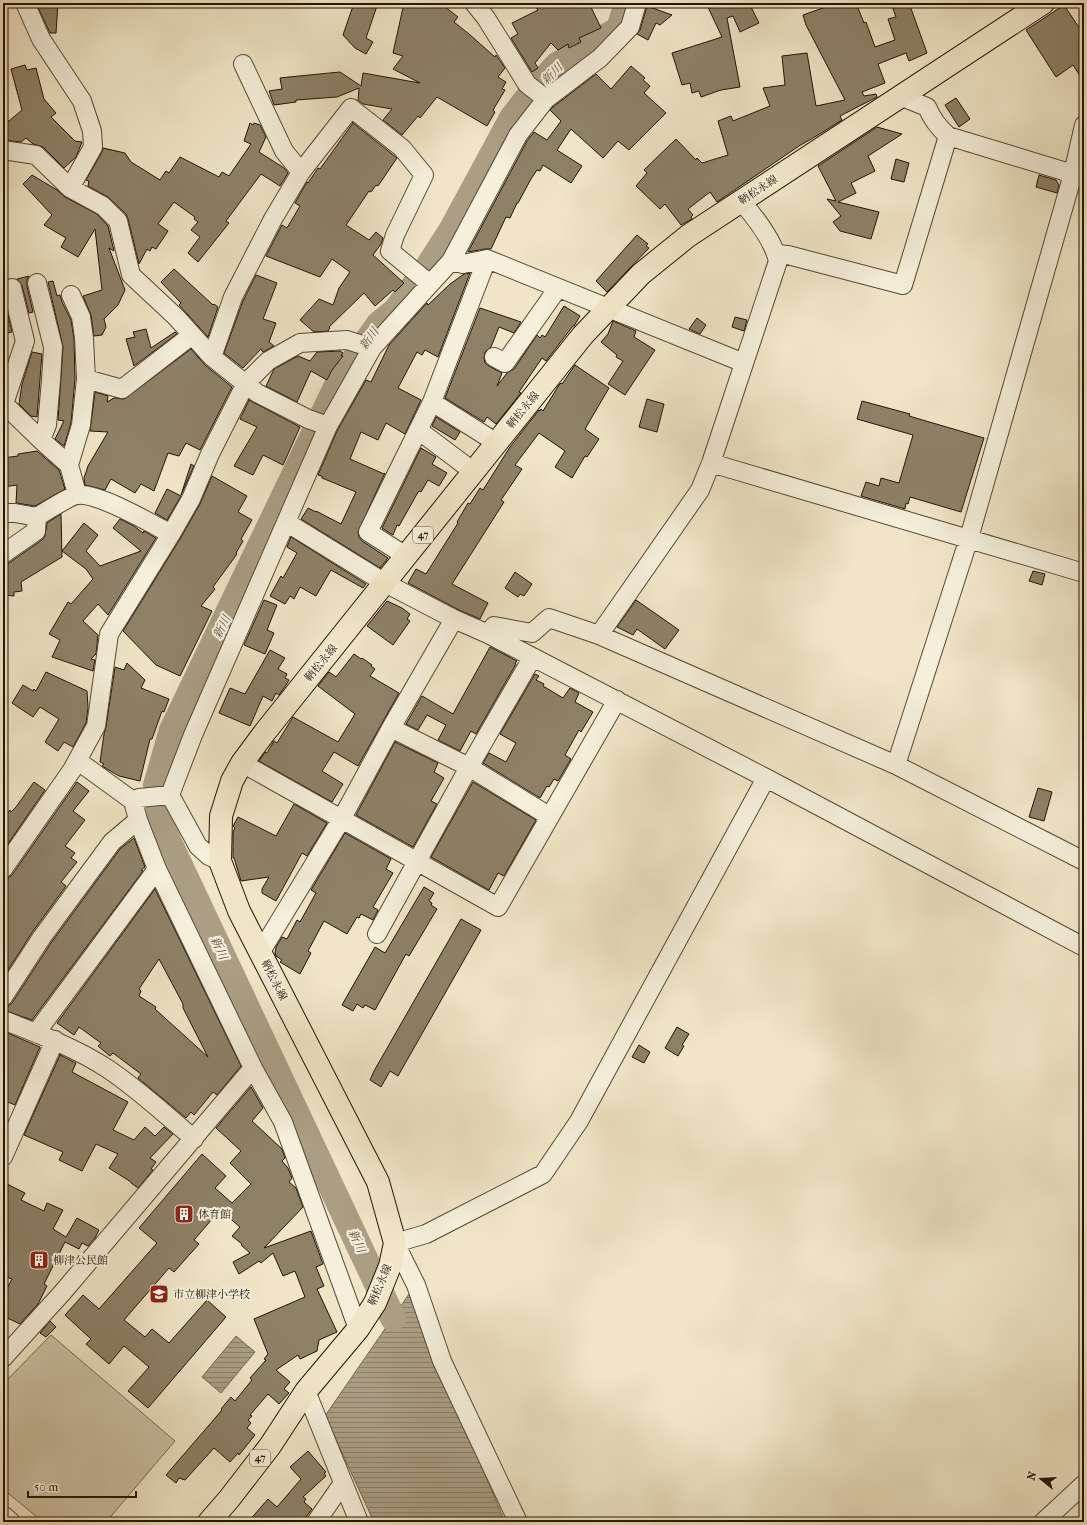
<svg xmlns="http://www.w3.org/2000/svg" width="1087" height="1525" viewBox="0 0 1087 1525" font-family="'IM FELL French Canon','Noto Serif JP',serif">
<defs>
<pattern id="water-rules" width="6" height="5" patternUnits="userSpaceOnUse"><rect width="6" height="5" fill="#aa9e84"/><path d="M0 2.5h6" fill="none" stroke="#8a806a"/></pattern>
</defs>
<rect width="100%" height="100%" fill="#f0e6c7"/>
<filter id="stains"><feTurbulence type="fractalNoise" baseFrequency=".005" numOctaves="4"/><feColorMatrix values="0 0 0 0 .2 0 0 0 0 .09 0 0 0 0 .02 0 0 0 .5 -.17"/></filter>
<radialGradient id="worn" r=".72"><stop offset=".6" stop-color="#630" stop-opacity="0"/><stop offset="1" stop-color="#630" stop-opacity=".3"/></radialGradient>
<!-- garden -->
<path fill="#cdc2a6" stroke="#786a54" d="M51,1335l124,106 -69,81h-63l-40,-33v-105z"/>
<!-- water -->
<path fill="url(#water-rules)" stroke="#746650" d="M409,1294l96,228h-131l-49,-106z
M236,1336l19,16 -34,41 -19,-16z"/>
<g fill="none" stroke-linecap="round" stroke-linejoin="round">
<!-- river -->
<path stroke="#aa9e84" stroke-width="26" d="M393,1318l-232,-493 -5,-40 16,-55 167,-349 40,-57 17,-14 31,-42 25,-39 60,-111 21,-27 24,-26 62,-36 8,-26"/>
</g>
<!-- building -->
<path fill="#8e8168" stroke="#231302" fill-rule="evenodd" d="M36,3h22l-2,30h-6z
M354,3h24l-12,35 7,4 -7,12 -11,-6 -12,-13z
M404,3h36l18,14 -4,5 15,12 26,23 1,-2 9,13 -7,9 8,5 -4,7 3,1 -12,20 2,2 -8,14 -50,-29 -17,21 -2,-2 -16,19 -19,-15 9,-11 -29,-5 -5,-4 1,-12 -22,9 -41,3v2l-22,3 -5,-14 13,-2 -2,-11 9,-1 51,-5 21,14 2,-13 57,10 -27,-14 10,-13 -10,-3z
M532,3h57l12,25 -22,10 2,4 -12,6 -1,-4 -10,6 -7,-7 -16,20 3,5 -6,4 -21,-34 7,-4 -6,-11 26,-13z
M706,3h43l10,20 -19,9 -7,-16 -6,2 13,69 -19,3 -20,7 -2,-6 -7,2 -2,-10 -8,2 -10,-32 50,-16z
M837,3h19l8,20 2,-1 9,25 20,-7 -7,-21 8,-2 -5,-14h18l18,50 -18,8 -3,-8 -28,11 7,19 -23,9 2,4 12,-2 1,3 -37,19 2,4 -24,15 -19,11 -82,56 -7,-10 -22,17 5,6 -2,2 1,2 -11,6 -16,-21 -5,5 -24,-23 11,-13 -3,-3 32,-31 20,21 1,-2 5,5 26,-8 -10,-34 13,-5 2,5 37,-15 -7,-18 22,-3 -3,-29 25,-3 9,53 29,-6 -39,-75 -3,-10z
M1064,5l20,30v47l-11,-17 -17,12 -30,-47z
M647,6l25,9 -12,10 -4,-2 -8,17 -11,-6 3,-4z
M25,65l2,5 9,-2 8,31 12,14 -5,4 24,24 7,1 -6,15 -12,11 -21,-21 -10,-3 -7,-6 -5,4 -18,-2v-14l19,-16 -11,-41z
M631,66l14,12 -2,2 7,6 -6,7 22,20 -37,37 -11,-9 -15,17 -32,-29 -14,21 25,16 -11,17 -28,-18 -3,6 -3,-1 -6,9 -13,24h-1l-7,15 -4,-1 -15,32h-6l-17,3 59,-111 7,-9 13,8 14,-19 -11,-11 3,-3 43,-33 15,15z
M956,98l14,21 -11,8 -14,-22z
M250,123l3,2 1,-2 6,2 6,12 -7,15 25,16 4,5 -8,13 -19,-12 -35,47 3,2 -31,39 -10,-9 12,-16 -9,-7 7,-8 -4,-3 1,-2 -21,-15 -16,22 10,7 -12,18 -4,-2 -2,4 -3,-2 -8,15 -11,-45 -2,-5 -18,-17 -20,-11 1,-5 -3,-1 16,-28 1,-4 22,5 6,9 29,18 6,-9 3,2 11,-16 39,20 3,-5 7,4 22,-32 -7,-3z
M353,123l44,35 -19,28 -2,-1 -5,7 -2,-1 -23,34 23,15 7,-8 7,6 -2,6 -8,11 31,28 -9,9 -2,-2 -18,16 -11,-13 -35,34 1,1 -2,3 -14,1 -14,-12 19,-21 14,6 6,-17 11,-16 -18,-13 -12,18 -54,-21 16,-31 5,3 13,-22 -5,-3 12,-21 1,1 10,-15 2,1z
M877,127l25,7 -34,22 7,15 -24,12 5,10 -18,9 41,10 -8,27 -31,-8 -7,-9 8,-6 -14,-17 9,2 -18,-35z
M896,159l13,4 -5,19 -13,-3z
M32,175l25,15 8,7 32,17 11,12 6,25 -5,-3 16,42 -7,15 -14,14 2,8 -4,8 -8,1 -3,-21 -8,-19 19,-6 -7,-61 -17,28 -17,-10 5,-9 -22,-13 8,-10 -29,-31z
M1039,175l17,5 3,5 -2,8 -21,-6z
M637,235l11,9 -2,2 3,2 -42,44 -11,-11z
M174,269l39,36 1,-1 4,3 -10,30 -29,-32 2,-2 -20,-21z
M470,273l-32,84 -13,-7 -3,5 -5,-3 -19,36 23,12 -16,34 -19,-11 -8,17 -17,-8 -11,27 34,15 1,-1 -27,59 1,5 3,4 26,17 -8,10 -79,-49 7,-11 8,4v-1l25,13 15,-32 -34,-14v-2l-4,-1 19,-44 29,-51 5,2 18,-37 38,-42 1,2 22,-21 14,-10z
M256,275l21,8 -14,36 13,4 -7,19 5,4 -11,6 -2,-3 -18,19 -19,-15 19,-52z
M29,276l-2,4v6l6,26 -4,1 -7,-27 -5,-7z
M53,281l4,15 3,-1 2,7 9,18 3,19 1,40 -4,44 -7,23 -9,-7 9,-18 -6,-1 5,-73 -15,-65z
M3,303h2l7,29 -9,2z
M564,306l16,10 -6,10h-1l-27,35 -4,-3 -23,34 2,1 -25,31 -9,-7 -3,5 -39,-24 35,-90 41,14 -7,11 -15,-6 -8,20 -6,5 -1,6 1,5 4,3 13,7 -5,13 10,-13 7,-4 23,-34 3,3 2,-3 3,2z
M735,317l12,3 -3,11 -12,-4z
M697,318l9,7 -6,9 -11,-5z
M613,321l23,10 -2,6 21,13 -30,45 -17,-11 15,-23 -7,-4 1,-2 -16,-13 7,-8z
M146,329l5,19 24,-16 2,2 -43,32 -8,-27 9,-2 -2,-5z
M191,349l14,16 27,22 -32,63 -14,-7 -7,13 -11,-3 -14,38 -13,-7 -6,9 -24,-14 -6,11 -20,-5 -1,-7 4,-12 20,-34 -18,-1 5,-39 13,4 -1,6 7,-4 10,1z
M340,351l3,2 -2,2 2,1 -11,14 -5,10 -16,-9 -14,31 -31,-16 8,-17 24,-13 12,5 7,-9z
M32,352l10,2 -5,63 -6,-1 -12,-12 3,-20z
M575,365l34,23 -24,41 14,10 -12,18 -2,-1 -13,22 -17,-11 10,-16 -26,-18 -24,32 7,4 -21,31 3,2 -52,82 36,19 -8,16 -21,-9 -51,-27 8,-14 10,5 32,-51 -1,-1 11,-19 2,1 10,-16 3,2 27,-43 29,-37 1,1 1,-2 2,2 16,-26 2,-2 1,1z
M647,399l17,5 -7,28 -18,-5z
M249,400l51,27 -17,38 -20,-10 -10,20 -19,-9 23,-39 -17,-8z
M862,401l48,13 -1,2 75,22 -23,74 -51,-15 -2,7 -2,-1 -1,6 -44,-13 5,-14 13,4 2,-8 18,5 14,-48 -56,-16z
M436,417l24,15 -5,8 -23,-14z
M421,448l15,9 -4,7 15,9 -8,13 -11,-6 -7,12 -2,-1 -2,3 -18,32 -2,-1 -4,10 -11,-7z
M37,451l22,19 6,19 -30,17 -19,-3 1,-18 -14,2v-29l15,-2v-2z
M191,464l3,2 -13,29z
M212,476l35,20 -9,16 14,8 -11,19 2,2 -7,12 1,1 -24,33 2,2 -14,17 11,5 -32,65 -24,-11 -33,-34 57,-92 20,-35z
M167,489l14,7 -14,24 -12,-7z
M61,514l1,43 -41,25 1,9 -8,1v4l-11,-1v-31l6,-1 33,-23 3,-4 2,-13z
M120,519l14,7 9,7 1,-2 12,7 -48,77 -10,-11 -15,17 15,14 -2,19 -5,5 4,1 -2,11 -41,-14 8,-17 -11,-6 19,-32 3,2 22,-25 -7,-10 -24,-18 22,-28 14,12 -12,16 14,15 41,-15 -28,-23z
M291,537l75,47 -3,4 -32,-18 -15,26 -16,-9 -6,12 -4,-3 -5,8 -15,-8 11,-20 2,2 14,-25 -10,-6z
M1033,571l12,3 -3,11 -13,-4z
M515,572l17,12 -8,12 -4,-2 -2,3 -13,-9z
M264,600l13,5 -10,25 7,3 -9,21 -21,-9z
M636,600l43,30 -14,19 -28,-20 -4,6 -16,-8z
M387,601l15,7 8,6 -3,5 3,2 -17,24 -26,-19z
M490,647l27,14 -2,2 1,1 -40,70 -5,-3 -11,20 -22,-11 8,-15 -19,-10 -9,15 -12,-6 16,-28 31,18z
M270,650l15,8 -7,11 9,5 -2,4 4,2 -3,5 -7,10 -3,-2 -4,8 -9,-5 -13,30 -31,-13 11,-25 15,6z
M354,654l7,5 1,-1 10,7 -1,1 4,3 -5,7 29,17 -41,73 -24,-14 -12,19 21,13 -11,18 -73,-41 6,-9 2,1 7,-12 3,2 16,-26 45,25 17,-28 -37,-28 11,-14 7,5z
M127,663l18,17 -4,8 28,11 -5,13 -2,-1 -10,28h-2l-10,42 -21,-5 -17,-10 2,-2 -4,-2 4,-28 2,-7 9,-60 9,3z
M46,672l41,19 1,17 -2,15 -13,24 -9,-5 -6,9 -13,-9 14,-23 -19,-12 -7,10 -21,-14 11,-18 10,6 1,-2 2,2z
M535,674l4,2 -3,4 8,4 -1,2 20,12 7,-10 9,5 -4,9 18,10 -12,20 -2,-2 -14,25 6,4 -13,22 -4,-2 -5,8 -2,-1 -7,12 -57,-35 6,-10 17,9 10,-19 -16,-9z
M395,742l43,21 -4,9 10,6 -13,23 6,3 -24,43 -57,-32z
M34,782l11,8 -42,61v-32l7,-9 1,2 5,-5z
M77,782l12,9 -16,20 12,9 -20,26 10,7 -4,5 6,4 -16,20 5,4 -33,45 -30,47v-99l5,-1 4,-3z
M473,782l63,38 -32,56 -6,-3 -9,17 -58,-33z
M1038,788l14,4 -8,29 -15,-4z
M294,804l33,19 -20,33 -5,-3 -26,48 -14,-8v-4l7,-12 -28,4 -7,-23h-1v-26l2,-4 -2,-2 5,-9 38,19z
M345,833l46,26 -5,10 7,4 -20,34 5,3 -5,10 -12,-6 -2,4 -2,-1 -10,17 -23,-13 -16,30 3,2 -11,21 -20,-12 2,-2 -6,-4 -1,-3 1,-6 6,-10 5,2 10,-19 3,2 16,-29 -5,-3z
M134,838l11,29 -4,3 2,1 -111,149 -29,-10v-3l5,-1 4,-3 39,-60 69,-94z
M424,887l10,6 -5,8 3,2 -1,2 6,4 -28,47 -3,-2 -31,56 -10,-5 -2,3 -6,-4 -4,7 -11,-6 33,-58 10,6z
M155,889l86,177 -24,29 -4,-3 -19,23 -3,-3 -5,6 -48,-40 3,-4 -28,-21 -3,3 -12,-10 3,-3 -22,-16 -5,8 -17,-12zM159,959l24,45v4l25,49 -53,-48 1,-2 -17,-11 2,-5 -2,-2z
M461,919l20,11 -83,146 -8,-5 -9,16 -11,-7 4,-9z
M677,1027l12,7 -7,11 2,1 -6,10 -13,-8z
M3,1031l37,16 -25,58 -12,-5z
M639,1045l11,7 -6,11 -12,-6z
M60,1055l16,8 -4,9 56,30 -15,28 21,10 11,-13 10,9 9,-9 9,7 -23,24 6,4 -5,7 2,1 -15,18 -7,-5v-1l-22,-14 9,-14 -22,-10 -14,27 -23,-11 4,-8 -39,-17z
M251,1087l12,21 -11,13 30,28 3,9 -3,3 6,7 4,10 -3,4 7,6 7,19 -39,41 47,-17 12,33 -7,3 8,19 -7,3 20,43 -18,8 -2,11 -17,8 -2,-4 -22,15 14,12 -6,7 5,4 -10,11 -11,-10 -18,21 2,1 -4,4 3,3 -4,5 8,7 -16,20 -1,-2 -8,9 -16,-14 -29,32 -6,-2 -3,5 -10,-8 56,-65 -1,-1 10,-12 4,4 17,-21 -2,-2 16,-18 -2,-1 4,-5 -14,-35 51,-22 -10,-26 -12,5 -10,-23 -12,10 -2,-2 -20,13 -6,-12 17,-9 -9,-8 1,-1 -10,-8 8,-9 -20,-17 -26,30 5,4 -25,28 -5,-4 -45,52 21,17 7,-8 17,14 38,-43 19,17 -78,91 -20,-17 21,-24 -25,-21 -15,18 -23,-20 5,-5 -26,-24 18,-20 16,14 58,-66 -18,-15 63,-74 24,22 -11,12 17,15 19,-19 -21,-21 11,-12 -25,-23z
M3,1182l22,11 -4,7 23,11 3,-8 16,7 -10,19 13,8 11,-19 22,12 -4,8 -7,8 -6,-3 -3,6 -14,-7 -21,42 3,2 -9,18 -18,20 -17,-8v-13l5,-10 -3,-1 7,-13 -9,-3z
M50,1321l6,6 -10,10 -6,-4z
M308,1451l18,21 -2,1 2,3 -23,21 3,2 -2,3 8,7 -10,13h-54l20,-23 9,8 24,-28 -11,-12z"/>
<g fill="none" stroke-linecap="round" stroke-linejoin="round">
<!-- minor casing -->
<g stroke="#564833" stroke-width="20">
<path id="minor" d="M25,3l16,36 41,62 10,30 1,16 -23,41
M474,3l12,15 41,66 19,15
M243,64l41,87 17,21
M902,97l25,10c5,12 12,21 21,29l135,41
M3,150l33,5 34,33 33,18 15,15 13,54 45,42 36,40 45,36 51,26 20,7
M776,254l12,1 115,30 45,-149
M451,261l12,3 24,-5 257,104
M37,283l16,64 -2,33 -4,45 -6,15
M212,357l21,-60 40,-78 28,-47 50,-64 51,40 22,27 -29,60 -5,16 40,33
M494,357l11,6 53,-75
M86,379l36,10 70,-54
M432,402l65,41
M3,404h1l21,-63 -13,-53
M4,404l37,36 28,25 8,29
M418,430l56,42
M711,463l373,110
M69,465l12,-40 5,-46 -2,-41 -3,-21 -10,-22
M3,513h12l22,4
M286,522l99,61 69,36 34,15 278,144 318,169
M3,554l33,-23 1,-14c6,-4 35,-22 40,-22 21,-3 75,29 94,39
M406,556l-38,-24 64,-130 55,-143
M488,634l6,-8 38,7 17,-15 50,17 297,130 188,96
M599,635l101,-145 11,-27 67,-202c-5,-21 -23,-44 -37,-60
M391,728l78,39 80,49
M78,761l55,40 5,19 19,49 96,199 30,54 75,207
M242,763l256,144 119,-207
M896,765l73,-227 104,-364 11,-49
M133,801l6,-3 31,-3
M220,861l-11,-5 -11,-10 -28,-51 23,-60 135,-309 44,-78 79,-87 67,-126 28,-36 54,-41 30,-31 7,-24
M3,869l69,-99 24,-44 13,-92 62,-100 20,-35 19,-45 36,-71 22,-22 32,-18 47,-3 25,8
M377,934l92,-167 63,-109
M260,953l81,-133 50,-92 63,-109
M3,997l39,-60 70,-95 26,-22
M3,1020c36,14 73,28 105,49 31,21 58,46 86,70
M36,1033l121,-164
M3,1157l52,-117
M3,1358l59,-65 191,-225
M306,1391l53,131
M3,1515l8,7
M316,1522l27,-39
M518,1522l-76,-161 -26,-76 -21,-42 31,-9 117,-60 36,-53 187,-343
M1043,1522l41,-38"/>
</g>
<!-- major casing -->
<g stroke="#231302" stroke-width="24">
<path id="major" d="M209,1522l20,-23 41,-53 36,-55 52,-62 17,-26 15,-37 5,-23 -17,-61 -139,-271 -19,-50 1,-45 11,-35 10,-18 23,-31 318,-397 58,-61 47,-38 355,-233"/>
</g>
<!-- minor -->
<use href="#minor" stroke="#f5efdb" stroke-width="18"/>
<!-- major -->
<use href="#major" stroke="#f0e6c7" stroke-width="22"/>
</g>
<!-- icons -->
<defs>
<g id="building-square" transform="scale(1)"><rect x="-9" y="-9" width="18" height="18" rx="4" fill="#8f2418" stroke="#f5efdb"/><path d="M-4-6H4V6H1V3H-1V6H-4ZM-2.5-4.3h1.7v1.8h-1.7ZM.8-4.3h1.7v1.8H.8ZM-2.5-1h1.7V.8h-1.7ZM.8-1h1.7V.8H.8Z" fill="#fff"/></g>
<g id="school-square" transform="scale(1)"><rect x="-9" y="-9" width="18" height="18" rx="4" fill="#8f2418" stroke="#f5efdb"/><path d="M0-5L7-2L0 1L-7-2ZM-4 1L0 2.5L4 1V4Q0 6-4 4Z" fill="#fff"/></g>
</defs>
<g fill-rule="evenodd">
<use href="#building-square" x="184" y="1214"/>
<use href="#building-square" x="39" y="1260"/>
<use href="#school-square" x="159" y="1294"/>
</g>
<g text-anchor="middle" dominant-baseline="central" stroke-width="4" stroke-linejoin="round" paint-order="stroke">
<!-- shield labels -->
<g fill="#f5efdb" stroke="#625543" stroke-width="1">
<rect x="413" y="527" width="20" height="16" rx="3"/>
<rect x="250" y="1450" width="20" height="16" rx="3"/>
</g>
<g font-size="10" font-weight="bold" fill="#231302">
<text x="423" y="535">47</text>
<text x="260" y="1458">47</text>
</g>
<!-- street labels -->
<g font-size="11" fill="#231302" stroke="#f5efdb">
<text transform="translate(758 190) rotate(-33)">鞆松永線</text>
<text transform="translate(523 410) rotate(-51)">鞆松永線</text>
<text transform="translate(321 663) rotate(-51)">鞆松永線</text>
<text transform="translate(274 980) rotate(63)">鞆松永線</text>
<text transform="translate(380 1285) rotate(-67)">鞆松永線</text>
</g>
<!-- poi labels -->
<g font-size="11" fill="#231302" stroke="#f5efdb" text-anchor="start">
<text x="198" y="1214">体育館</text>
<text x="53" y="1260">柳津公民館</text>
<text x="173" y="1294">市立柳津小学校</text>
</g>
<!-- water labels -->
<g font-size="12" font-style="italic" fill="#60523c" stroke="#f5efdb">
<text transform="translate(552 74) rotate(-45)">新川</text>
<text transform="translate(369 339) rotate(-55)">新川</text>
<text transform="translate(222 627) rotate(-64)">新川</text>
<text transform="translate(219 948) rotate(65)">新川</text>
<text transform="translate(357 1241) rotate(65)">新川</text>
</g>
</g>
<!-- margin -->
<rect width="1087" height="1525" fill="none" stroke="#f0e6c7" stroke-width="16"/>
<rect x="4" y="4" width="1079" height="1517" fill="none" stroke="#231302" stroke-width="2"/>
<rect x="8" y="8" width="1071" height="1509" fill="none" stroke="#231302"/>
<!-- north arrow -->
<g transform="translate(1041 1479) rotate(288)" stroke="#f5efdb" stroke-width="3" paint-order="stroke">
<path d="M0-3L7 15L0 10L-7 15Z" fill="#231302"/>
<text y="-6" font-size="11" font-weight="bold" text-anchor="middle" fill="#231302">N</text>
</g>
<!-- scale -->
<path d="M28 1491v6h108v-6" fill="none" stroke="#231302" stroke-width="2"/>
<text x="34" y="1491" font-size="12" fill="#231302" stroke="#f5efdb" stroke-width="3" paint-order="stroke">50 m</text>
<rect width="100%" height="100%" filter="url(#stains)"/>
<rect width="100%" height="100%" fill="url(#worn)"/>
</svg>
